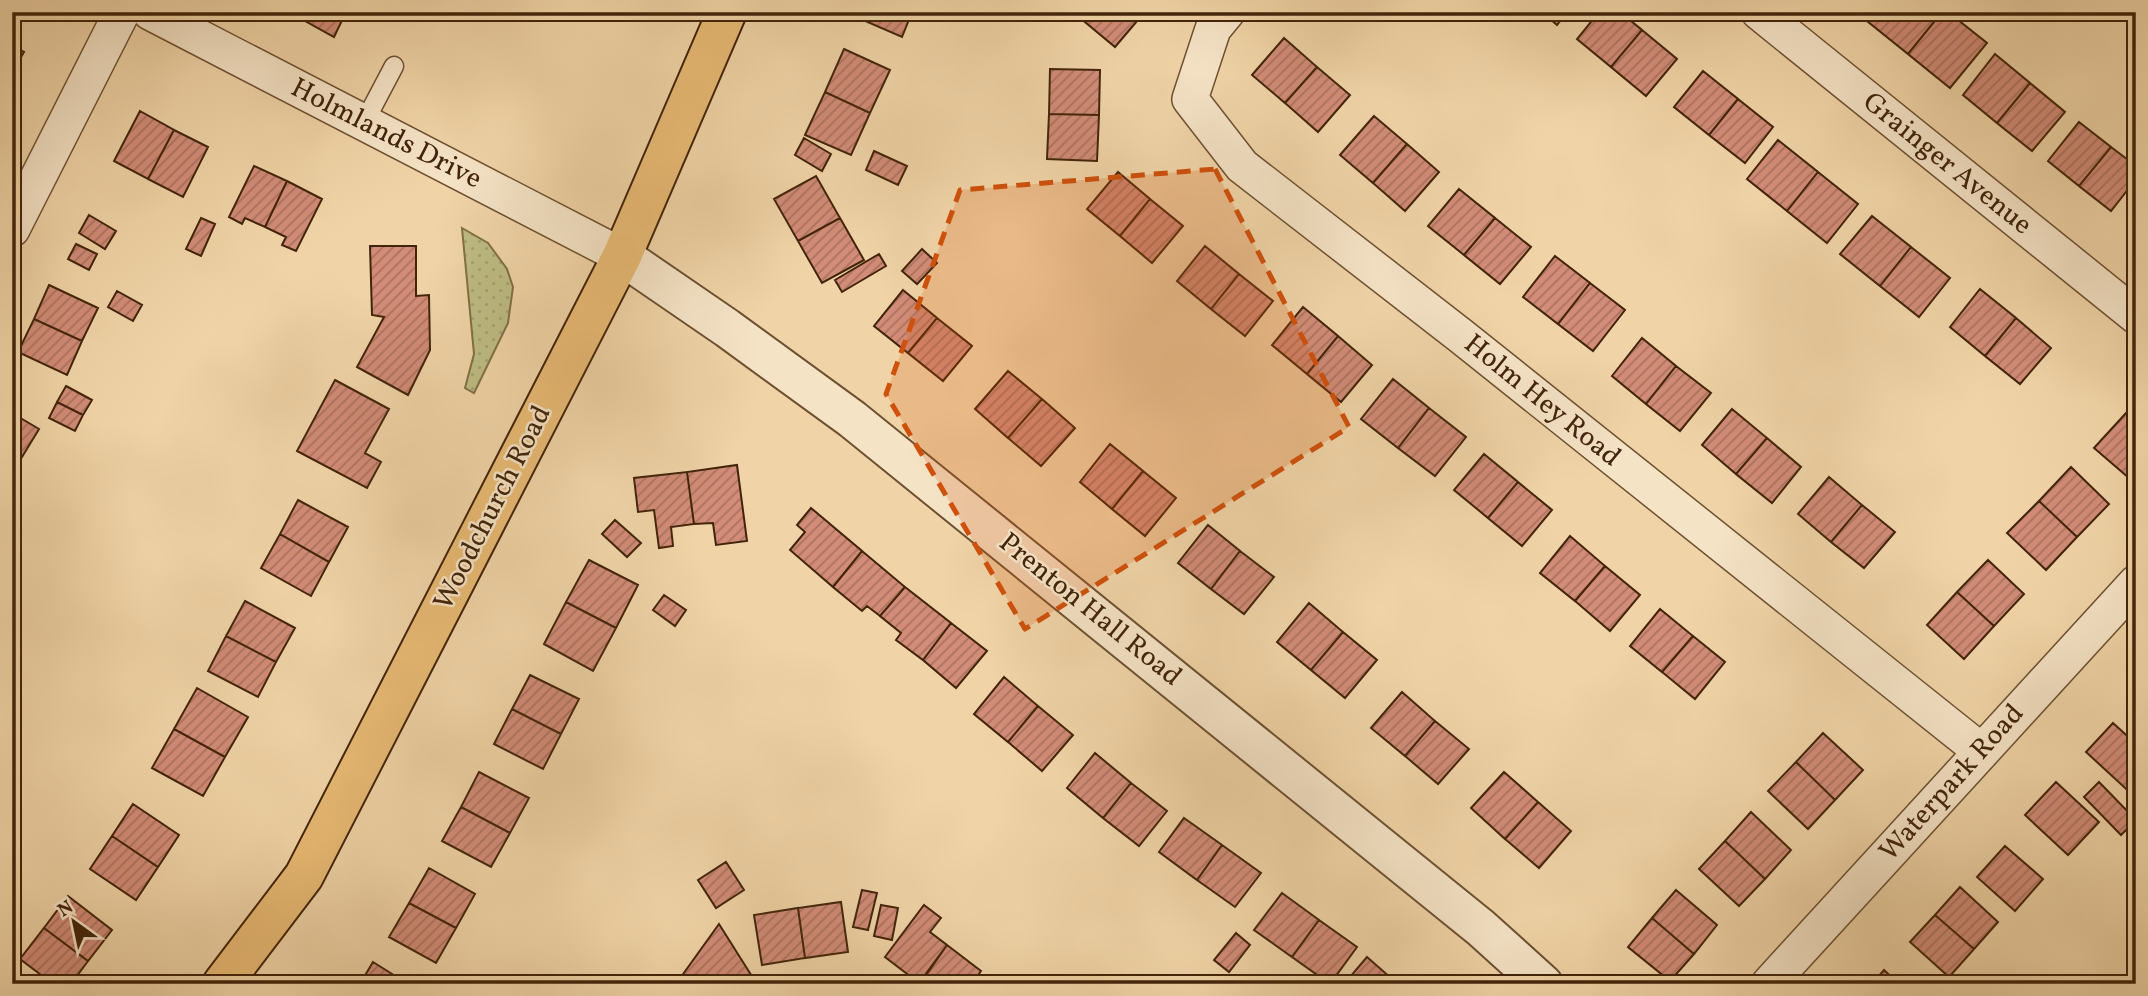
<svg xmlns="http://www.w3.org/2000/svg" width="2148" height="996" viewBox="0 0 2148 996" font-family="Vollkorn,serif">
<defs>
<pattern id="green-dots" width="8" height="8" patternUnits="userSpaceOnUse" patternTransform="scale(1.75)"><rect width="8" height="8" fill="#bebc84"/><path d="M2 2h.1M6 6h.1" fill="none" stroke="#a4a171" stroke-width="1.8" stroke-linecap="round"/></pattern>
<pattern id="building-hatch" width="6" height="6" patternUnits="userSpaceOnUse" patternTransform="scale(1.75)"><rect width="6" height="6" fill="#d28c77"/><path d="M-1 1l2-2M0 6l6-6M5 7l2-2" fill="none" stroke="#ac7260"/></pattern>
</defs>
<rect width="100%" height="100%" fill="#f0d4a7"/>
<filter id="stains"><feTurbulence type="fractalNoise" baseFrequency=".00286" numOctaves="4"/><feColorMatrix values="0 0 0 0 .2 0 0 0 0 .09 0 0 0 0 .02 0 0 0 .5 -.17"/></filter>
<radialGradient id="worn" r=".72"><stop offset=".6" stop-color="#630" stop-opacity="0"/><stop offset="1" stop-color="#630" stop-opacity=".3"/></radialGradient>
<!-- green -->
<path fill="url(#green-dots)" stroke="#807047" stroke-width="2" d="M462,228l26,15 19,26 6,18 -5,36 -34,70 -9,-5 9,-34z"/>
<!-- building -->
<path fill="url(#building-hatch)" stroke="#42240a" stroke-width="2" d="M289,12h57l-12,25z
M858,12h54l-10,25 -46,-20z
M1083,12h58l2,2 -28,33 -36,-30z
M1542,12h25l-10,13z
M1599,12h21l22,18 -31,37 -34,-28z
M1874,12h68l-34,42 -41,-33z
M1942,12h6l39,31 -37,45 -42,-34z
M1642,30l35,29 -31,37 -35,-29z
M1284,38l33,29 -32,36 -33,-28z
M12,46l12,6 -12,21z
M844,49l46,21 -20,43 -45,-21z
M1995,54l35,29 -33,40 -34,-28z
M1317,67l33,28 -32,37 -33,-29z
M1050,69l50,1 -1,45 -50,-1z
M1703,71l35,28 -29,36 -35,-28z
M2030,83l35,29 -33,39 -35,-28z
M825,92l45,21 -19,42 -46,-20z
M1738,99l35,28 -28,36 -36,-28z
M140,111l34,19 -26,49 -34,-18z
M1049,114l50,1 -2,46 -50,-2z
M1374,116l33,28 -34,39 -33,-28z
M2079,122l32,25 -32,39 -31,-25z
M174,130l34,17 -25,50 -35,-18z
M804,138l27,16 -9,17 -27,-16z
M1778,140l40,32 -31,39 -40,-32z
M1407,144l32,28 -34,39 -32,-28z
M2111,147l25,19v13l-25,32 -32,-25z
M874,151l33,15 -9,19 -32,-15z
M254,166l33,15 -22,46 -20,-9 -3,6 -13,-7z
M1118,172l32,27 -30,37 -33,-27z
M1818,172l40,32 -31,39 -40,-32z
M816,176l24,42 -42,23 -24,-42z
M287,181l35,18 -26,52 -14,-6 4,-8 -21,-10z
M1459,189l36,29 -31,37 -36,-29z
M1150,199l33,27 -31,37 -32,-27z
M89,215l27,16 -11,18 -26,-16z
M1872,216l39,31 -31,39 -40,-32z
M201,218l14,6 -14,32 -15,-7z
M840,218l24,42 -42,23 -24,-42z
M1495,218l36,29 -31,37 -36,-29z
M76,244l21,10 -8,16 -21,-11z
M370,246h46v50l13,-1 1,55 -22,45 -51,-28 27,-50 -12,-2z
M1205,246l34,28 -28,35 -34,-28z
M1911,247l39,31 -31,39 -39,-31z
M922,249l15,14 -20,21 -15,-13z
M879,254l7,12 -44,26 -7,-12z
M1555,256l35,27 -32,41 -35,-27z
M1239,274l34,27 -28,35 -34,-27z
M1590,283l35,27 -32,41 -35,-27z
M49,285l49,23 -16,33 -48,-22z
M1980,289l36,29 -31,38 -35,-29z
M903,290l34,28 -29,35 -34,-27z
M117,291l25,14 -9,16 -25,-14z
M1303,307l35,29 -31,38 -35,-29z
M937,318l35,28 -29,35 -35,-28z
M2016,318l35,30 -31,36 -35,-28z
M34,319l48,22 -15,34 -49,-23z
M1338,336l34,29 -31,37 -34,-28z
M1642,338l34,28 -30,38 -34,-28z
M1676,366l35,27 -31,38 -34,-27z
M1008,371l34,28 -34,39 -33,-29z
M1393,379l36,29 -31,40 -37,-29z
M335,380l54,29 -24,44 16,9 -14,26 -70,-37z
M66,386l26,14 -9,15 -26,-13z
M1042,399l33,29 -34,38 -33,-28z
M57,402l26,13 -8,16 -26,-13z
M1429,408l37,29 -31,39 -37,-28z
M1732,409l35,29 -31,36 -34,-29z
M2127,412l9,8v50l-7,8 -35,-30z
M12,413l27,16 -20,33 -7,-4z
M1767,438l34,29 -29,36 -36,-29z
M1110,444l33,27 -31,38 -32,-27z
M1484,454l34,28 -30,36 -34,-28z
M737,465l10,76 -31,4 -3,-22 -19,1 -7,-52z
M2071,467l38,37 -32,33 -38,-36z
M1143,471l33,27 -31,38 -33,-27z
M687,472l7,52 -23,3 2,19 -14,2 -5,-38 -16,2 -4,-34z
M1829,477l33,28 -31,37 -33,-28z
M1518,482l34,28 -30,36 -34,-28z
M298,500l50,27 -19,35 -49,-28z
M2039,501l38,36 -31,33 -39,-37z
M1862,505l33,27 -31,36 -33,-26z
M811,508l51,43 -29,36 -43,-37 15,-18 -8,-7z
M615,520l26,23 -14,14 -25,-23z
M1208,525l32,26 -29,38 -33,-26z
M280,534l49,28 -18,34 -50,-28z
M1570,536l35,30 -30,35 -35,-28z
M862,551l43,36 -25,29 -13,-10 -5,5 -29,-24z
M1240,551l34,26 -30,37 -33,-25z
M589,560l49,25 -22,43 -50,-26z
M1988,560l36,34 -30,32 -37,-34z
M1605,566l35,29 -30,36 -35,-30z
M905,587l46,36 -28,37 -27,-20 5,-7 -21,-17z
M1957,592l37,34 -30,33 -37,-34z
M664,595l22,15 -11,16 -22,-16z
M245,601l50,27 -19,34 -50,-26z
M566,602l50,26 -23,43 -49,-27z
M1309,603l34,29 -32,38 -34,-28z
M1660,609l33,27 -31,36 -32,-26z
M951,623l36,28 -31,37 -33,-28z
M1343,632l34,28 -32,38 -34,-28z
M226,636l50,26 -18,35 -50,-26z
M1693,636l32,26 -30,37 -33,-27z
M530,675l49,24 -18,35 -49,-25z
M1004,677l34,29 -30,36 -34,-28z
M197,688l51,29 -23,40 -51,-28z
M1402,692l33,29 -30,35 -34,-28z
M1038,706l35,29 -31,36 -34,-29z
M512,709l49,25 -18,35 -49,-25z
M1435,721l34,28 -31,35 -33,-28z
M2113,723l23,21v54l-50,-46z
M174,729l51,28 -22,39 -51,-28z
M1823,733l40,37 -28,30 -39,-38z
M1095,753l36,30 -28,35 -36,-30z
M1796,762l39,38 -27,29 -40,-38z
M479,772l50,26 -19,35 -49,-26z
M1504,772l34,30 -33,37 -34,-31z
M2056,782l43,40 -31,33 -43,-40z
M2099,782l37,38 -15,15 -37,-38z
M1131,783l36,28 -28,35 -36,-28z
M1538,802l33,29 -32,37 -34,-29z
M133,804l46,31 -21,32 -46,-31z
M461,807l49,26 -19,34 -49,-26z
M1751,812l40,38 -26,29 -40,-38z
M1184,818l38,27 -25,35 -38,-28z
M112,836l46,31 -22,33 -46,-31z
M1725,841l40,38 -26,27 -40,-37z
M1222,845l39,28 -26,34 -38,-27z
M2005,846l38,33 -28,32 -38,-34z
M726,862l18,28 -28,18 -18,-28z
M429,868l46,26 -19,34 -47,-25z
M1960,887l38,35 -24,27 -39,-34z
M862,890l15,3 -9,37 -15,-3z
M1676,890l41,35 -23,29 -42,-36z
M1282,893l37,27 -27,37 -38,-27z
M68,896l44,34 -24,31 -44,-33z
M841,902l7,50 -43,6 -7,-50z
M409,903l47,25 -20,35 -47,-26z
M881,905l17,3 -6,32 -18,-4z
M924,905l17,13 -11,14 17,13 -28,38 -34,-26z
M798,908l7,50 -43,7 -8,-50z
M1935,915l39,34 -25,28 -39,-35z
M1652,918l42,36 -24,27 -42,-34z
M1319,920l38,27 -27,37 -38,-27z
M719,924l34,54 -4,6h-73z
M44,928l44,33 -17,23h-18l-33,-25z
M1236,933l14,12 -21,27 -15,-12z
M947,945l34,26 -9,13h-52z
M1367,957l24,21 -5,6h-42z
M373,962l35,22h-48z
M1884,970l15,14h-27z"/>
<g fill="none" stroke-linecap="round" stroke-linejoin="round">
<!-- service casing -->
<g stroke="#6e5031" stroke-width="21">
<path id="service" d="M364,123l30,-57"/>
</g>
<!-- minor casing -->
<g stroke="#6e5031" stroke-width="38">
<path id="minor" d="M150,12l472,244
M1227,12l-14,17 -23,70 52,67 219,170 520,415
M1759,12l377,304
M12,229l110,-217
M1769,984l367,-401"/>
</g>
<!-- tertiary casing -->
<g stroke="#6e5031" stroke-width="42">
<path id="tertiary" d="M622,256l105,72 125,91 629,509 62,56"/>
</g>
<!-- trunk casing -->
<g stroke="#42240a" stroke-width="42">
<path id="trunk" d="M222,984l82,-108 318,-620 105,-244"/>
</g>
<!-- service -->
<use href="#service" stroke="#f5e3c6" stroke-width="18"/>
<!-- minor -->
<use href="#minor" stroke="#f5e3c6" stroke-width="35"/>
<!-- tertiary -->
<use href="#tertiary" stroke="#f5e3c6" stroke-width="38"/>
<!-- trunk -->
<use href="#trunk" stroke="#e8ba74" stroke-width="38"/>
</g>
<!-- marked area -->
<path fill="#cf510c" fill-opacity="0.2" stroke="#cf510c" stroke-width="5" stroke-dasharray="14 9" stroke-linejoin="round" d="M1215,169l134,258 -324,202 -139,-235 74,-204z"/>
<g text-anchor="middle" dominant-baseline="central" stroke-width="5" stroke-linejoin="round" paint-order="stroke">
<!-- street labels -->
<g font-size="28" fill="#42240a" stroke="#f5e3c6">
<text transform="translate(386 134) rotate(27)">Holmlands Drive</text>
<text transform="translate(1947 164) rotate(39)">Grainger Avenue</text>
<text transform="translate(1542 401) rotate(39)">Holm Hey Road</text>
<text transform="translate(493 508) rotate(-63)">Woodchurch Road</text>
<text transform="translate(1090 610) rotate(39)">Prenton Hall Road</text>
<text transform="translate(1952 783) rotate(-48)">Waterpark Road</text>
</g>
</g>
<!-- margin -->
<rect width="2148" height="996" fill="none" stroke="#f0d4a7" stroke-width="42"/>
<rect x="14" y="14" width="2120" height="968" fill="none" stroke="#42240a" stroke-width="3.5"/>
<rect x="21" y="21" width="2106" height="954" fill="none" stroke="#42240a" stroke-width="2"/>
<!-- north arrow -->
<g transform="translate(74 922) rotate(327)" stroke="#f5e3c6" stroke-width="5" paint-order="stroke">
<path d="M0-5L12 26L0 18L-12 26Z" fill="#42240a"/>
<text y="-10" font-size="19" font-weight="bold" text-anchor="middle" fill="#42240a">N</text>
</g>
<rect width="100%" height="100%" filter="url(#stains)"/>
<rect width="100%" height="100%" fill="url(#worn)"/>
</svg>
